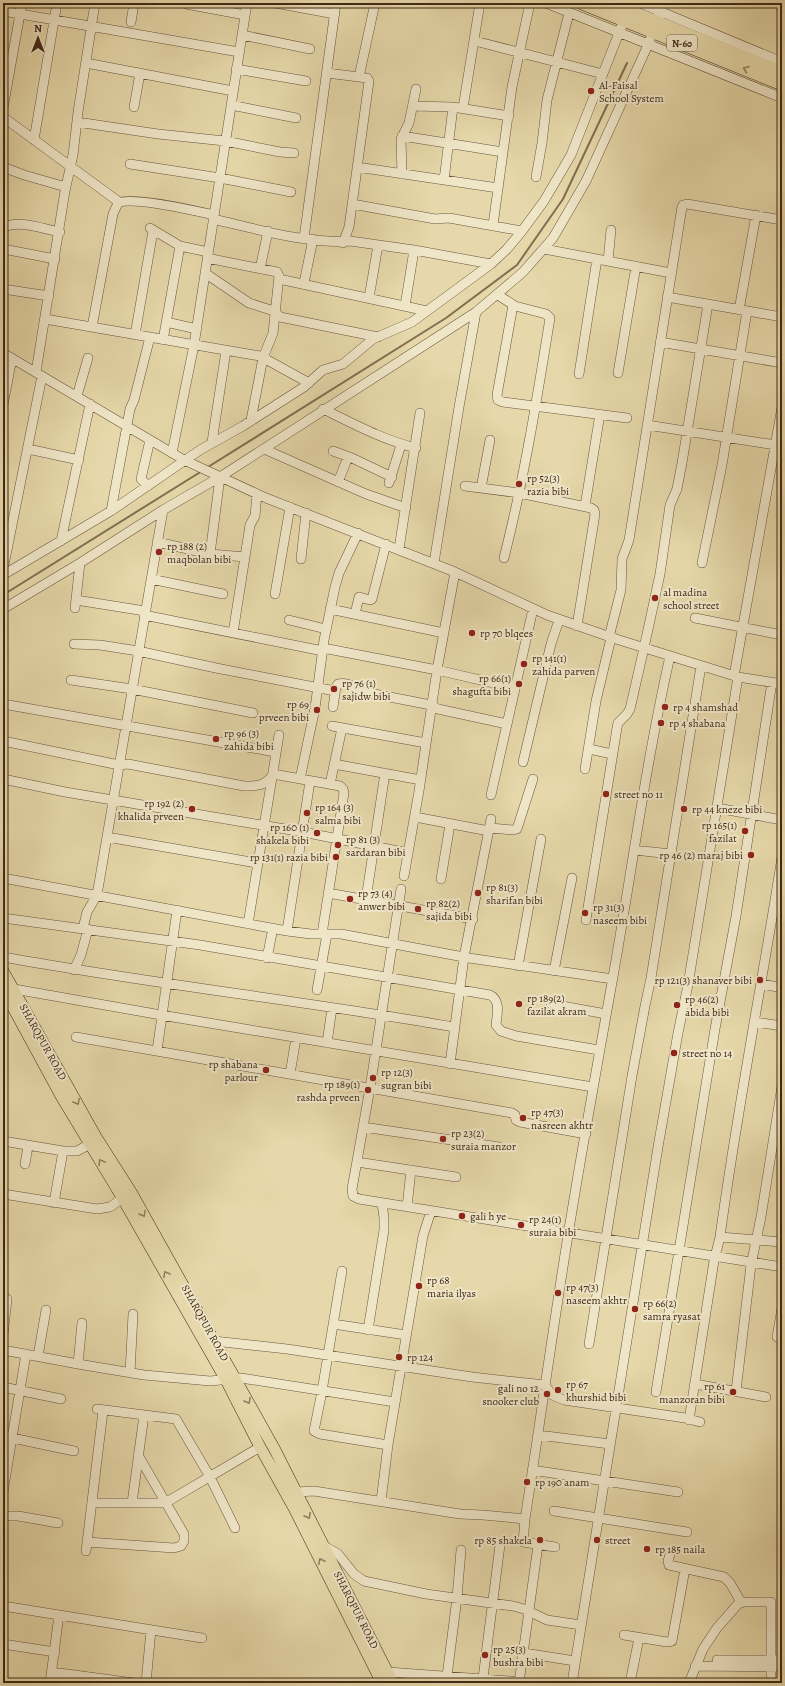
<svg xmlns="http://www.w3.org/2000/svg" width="785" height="1686" viewBox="0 0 785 1686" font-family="Alegreya,serif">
<rect width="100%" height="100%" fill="#e6d8aa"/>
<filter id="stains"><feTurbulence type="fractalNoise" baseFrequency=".005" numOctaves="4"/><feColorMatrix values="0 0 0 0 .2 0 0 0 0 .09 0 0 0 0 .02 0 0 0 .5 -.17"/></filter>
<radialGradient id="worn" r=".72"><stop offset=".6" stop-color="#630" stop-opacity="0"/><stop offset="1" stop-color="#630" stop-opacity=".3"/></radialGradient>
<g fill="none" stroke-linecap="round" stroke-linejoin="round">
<!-- stream -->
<path stroke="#826e51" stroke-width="2" d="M208,467l238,-149 71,-53 46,-66 64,-136
M3,595l199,-124"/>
<!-- minor casing -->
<g stroke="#6a543c" stroke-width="10">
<path id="minor" d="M275,3l60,11
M546,3l236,95
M640,3l142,59
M186,4l59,11
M3,11l236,41
M131,22l3,-19
M242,35l68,14
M475,41l128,33
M86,63l147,28
M236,69l70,12
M327,73l40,5 2,3 -20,146 -6,16
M359,77l16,-74
M231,105l65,13
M413,106l40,1 56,9
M134,107l6,-34
M3,108l19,-105
M463,108l17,-105
M3,117l116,85
M77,122l81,12 67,7 55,11 14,1
M402,136l101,16
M34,140l23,-137
M130,164l90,14 71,14
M3,167l21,8 42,12
M357,167l141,21
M402,174l-1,-35 8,-16 7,-34
M536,177l6,-34 5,-43 22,-87
M444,180l9,-73
M352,204l83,15 14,-1 73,13
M213,219c44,10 93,25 137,22l64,9 77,14
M493,225l19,-138 18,-84
M3,228c15,-9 40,1 57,4
M150,228l30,18 28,6
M304,238l32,-235
M3,249l52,10
M544,249l127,24
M207,258l70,14 2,4 -6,57 -10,25 -12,62
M608,261l3,-31
M260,269l8,-38
M205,273l44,30 25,8 6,6 98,20
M279,279l148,32
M304,283l9,-44
M3,289l46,7
M498,295l17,11 31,8 4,4c-13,81 -26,161 -46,240
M667,297l115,20
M369,298l9,-53
M513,305l-16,90 1,5 5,2 124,16
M405,306l9,-56
M739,310l17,-95
M45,319l215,37 49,27
M166,322l31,7
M92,327l21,-113 5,-11c14,-7 78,8 96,12
M135,335l18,-104
M163,340l17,-94
M660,342l122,21
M3,353l181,107 82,38 189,74 92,43 69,24 122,38 44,7
M36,372l29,-181 8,-36 5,-43 17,-109
M618,373l18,-107
M579,374l18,-115
M77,396l11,-38
M3,405l9,-47
M323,409c31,15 60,31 93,39
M647,425l135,21
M212,442l14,-91
M28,449l51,11
M264,449l102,45 40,14
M333,451l19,7 40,19
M172,453l22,-108 53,-342
M338,482l10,-25
M389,483l12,-38
M148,486l-7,-7 9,-39
M465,486l54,7 72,15 3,2 1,4 -18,112
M481,488l9,-48
M585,506l15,-92
M111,511l19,-102 4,-9 16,-63
M61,541l29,-137
M157,542l53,12 35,3
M399,549l21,-136
M210,554l10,-77
M301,559l5,-46
M434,563l25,-156 17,-95
M702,563l20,-98 25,-154
M4,565l38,-189
M3,575l108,-64 89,-61 43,-24 61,-39 19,-17 20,-6 30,-25 39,-17 79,-58 16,-15 15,-18 22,-30 27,-46 53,-135
M151,579l72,15
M275,594l15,-87
M76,600l69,11
M75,608l5,-45
M3,609l77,-46 83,-53 57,-33 256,-165 47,-40 30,-34 33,-57 62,-136 15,-42
M330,609l114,24
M355,614l4,-17 11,3 2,-1 14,-55
M144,615l179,36
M695,618l87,17
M289,620l37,9
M233,633l17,-108 5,-9 2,-22
M609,637l12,-47 1,-31 7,-19 53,-333 1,-2 4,-1 95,16
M74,644l26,1 38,6 78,17 119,23
M323,648l114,22 78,18
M734,676l48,-269
M71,680l61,9 121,24
M3,704l272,48
M333,707l3,-20 2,-3c11,-2 17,4 26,8l67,13 7,4 69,15
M332,726l94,17
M3,741l116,24 9,-1 116,22c13,0 22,0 29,-12l67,12 3,3 1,4 -22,141
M589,749l23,5
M523,762l28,-118 8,-24
M334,764l87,16
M585,769l11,-68 15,-63
M3,779l62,13 238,40 105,21
M300,779l15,-71 9,-68 11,-53 4,-14 19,-40
M330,784l12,-56
M491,795l42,-186
M717,808l65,12
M415,817l74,14
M490,828l23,2 4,-1 16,-50
M107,837l150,26
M634,850l37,4
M404,876l15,-85 18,-121 18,-98
M3,878l284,53 24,3h30l128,24 144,21
M441,879l9,-55
M401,889l-31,199 -18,101 1,7 6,3 423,68
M328,893l145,26
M366,899l19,-126
M3,918l197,27 290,50c11,5 7,20 6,30l5,6 15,5 83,14
M586,920l31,-192 1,-5 9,-9 3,-5 14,-61 16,-74 10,-69 7,-16 5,-26 26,-159
M248,924l31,-189
M83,928l4,-16 10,-17 66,-385
M287,931l23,-150
M3,957c150,27 301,44 451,70
M267,958l6,-30
M518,966l23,-127
M74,970l7,-15 7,-26
M554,971l18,-93
M762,984l20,4
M8,989h6l147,26 432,72
M317,990l10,-56
M551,1004l55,10
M755,1022l27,4
M76,1037l436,76 3,2 1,5 4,2 66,12
M327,1043l5,-35
M157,1051l20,-141
M450,1064l14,-107 27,-138
M290,1074l6,-36
M363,1127l136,20
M3,1141l60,10h14l13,-7
M357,1162l99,15
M25,1164l3,-18
M3,1194l94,15 13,-2 17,-12
M54,1203l9,-52
M407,1207l4,-37
M720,1237l62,5
M342,1271l-20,120 -8,40 6,3 68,11
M333,1324l73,11
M368,1330l16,-100v-12l-2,-15
M3,1335l4,-36
M777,1337l5,-29
M214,1341l73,8 185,28 73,8 7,10 12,5 121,18 15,4
M589,1344l43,-268 13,-70 6,-28 50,-312
M3,1350l75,14 66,11 66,6 31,-3 154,24
M38,1356l8,-46
M78,1364l4,-41
M130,1373l3,-59
M695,1384l71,13
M3,1387l58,12
M736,1391l15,-126 10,-48 21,-131
M656,1392l59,-363 21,-113 36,-234
M97,1409l79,10 34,58 25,51
M689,1420l25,-159 6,-24c17,-127 42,-253 62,-380
M538,1435l72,9
M3,1436l71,15
M532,1470l146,22
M3,1492l23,-138
M296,1492l18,-1 146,23 23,1 42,4
M381,1501l7,-56 35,-209 8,-25
M92,1503h73l95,-56
M132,1503l12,-88
M554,1511l133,21
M3,1516h15l40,7
M87,1542l87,6 7,-2 3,-5v-7l-46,-79
M324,1546l14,8 16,20 10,7 62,13 87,12 11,3 23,11 34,5
M555,1547l-32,-5 2,-23c16,-102 30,-206 47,-308 13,-79 27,-156 41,-234 19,-107 33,-215 57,-321
M86,1551l17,-140
M671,1551l-3,10 1,4 55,12 6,6 11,19
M3,1606l199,32
M624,1635l43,7 5,-1 13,-72
M3,1644l52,8
M524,1653l51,8
M717,1660h65
M695,1666l87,1
M52,1672l82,11
M388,1672l149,11
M447,1676l10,-78 4,-48
M483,1678l17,-133
M50,1683l9,-68
M146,1683l5,-53
M519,1683l19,-138
M572,1683l86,-536 20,-114 10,-48 50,-308
M630,1683l9,-45
M689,1683l14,-34 14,-21 21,-24 5,-2h28v81"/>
</g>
<!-- major casing -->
<g stroke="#402817" stroke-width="12">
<path id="major" d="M3,971l93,166 35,55 144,258 118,233
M3,989l58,107 62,103 103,181 34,67 34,61 88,175"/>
</g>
<!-- highway casing -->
<g stroke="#402817" stroke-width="14">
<path id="highway" d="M582,3l200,81
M610,3l172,70"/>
</g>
<!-- minor -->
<use href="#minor" stroke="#efe6c8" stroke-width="9"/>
<!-- major -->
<use href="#major" stroke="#e6d8aa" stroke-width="11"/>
<!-- highway -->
<use href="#highway" stroke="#e6d8aa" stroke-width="13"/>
</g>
<!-- one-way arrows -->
<defs><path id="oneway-chevron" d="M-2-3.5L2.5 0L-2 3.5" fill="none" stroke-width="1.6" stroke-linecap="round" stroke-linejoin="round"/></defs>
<g stroke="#938060">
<use href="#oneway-chevron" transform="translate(746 69) rotate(-158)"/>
<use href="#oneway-chevron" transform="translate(77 1102) rotate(61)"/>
<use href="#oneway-chevron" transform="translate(101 1162) rotate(-121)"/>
<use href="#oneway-chevron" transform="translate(143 1214) rotate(61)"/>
<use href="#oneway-chevron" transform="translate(166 1274) rotate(-120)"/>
<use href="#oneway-chevron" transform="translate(248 1401) rotate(61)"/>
<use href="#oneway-chevron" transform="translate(308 1516) rotate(63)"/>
<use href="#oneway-chevron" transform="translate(321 1561) rotate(-117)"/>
</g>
<!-- markers -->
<g fill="#8f2418" stroke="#efe6c8" stroke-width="1.5">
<circle cx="591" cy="91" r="4"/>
<circle cx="519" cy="484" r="4"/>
<circle cx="159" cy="552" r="4"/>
<circle cx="655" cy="598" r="4"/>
<circle cx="472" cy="633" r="4"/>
<circle cx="524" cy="664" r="4"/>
<circle cx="519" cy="684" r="4"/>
<circle cx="334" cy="689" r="4"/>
<circle cx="665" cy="707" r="4"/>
<circle cx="317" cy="710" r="4"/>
<circle cx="661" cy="723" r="4"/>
<circle cx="216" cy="739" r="4"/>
<circle cx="606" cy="794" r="4"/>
<circle cx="192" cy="809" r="4"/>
<circle cx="684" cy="809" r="4"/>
<circle cx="307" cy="813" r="4"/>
<circle cx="745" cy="831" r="4"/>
<circle cx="317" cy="833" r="4"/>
<circle cx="338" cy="845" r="4"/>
<circle cx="751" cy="855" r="4"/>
<circle cx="336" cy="857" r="4"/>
<circle cx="478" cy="893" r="4"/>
<circle cx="350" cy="899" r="4"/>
<circle cx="418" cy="909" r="4"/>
<circle cx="585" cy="913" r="4"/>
<circle cx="760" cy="980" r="4"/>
<circle cx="519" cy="1004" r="4"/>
<circle cx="677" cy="1005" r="4"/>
<circle cx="674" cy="1053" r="4"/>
<circle cx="266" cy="1070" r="4"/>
<circle cx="373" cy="1078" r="4"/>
<circle cx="368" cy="1090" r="4"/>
<circle cx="523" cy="1118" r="4"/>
<circle cx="443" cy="1139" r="4"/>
<circle cx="462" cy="1216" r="4"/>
<circle cx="521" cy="1225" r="4"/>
<circle cx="419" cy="1286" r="4"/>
<circle cx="558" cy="1293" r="4"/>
<circle cx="635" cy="1309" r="4"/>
<circle cx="399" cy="1357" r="4"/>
<circle cx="558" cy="1390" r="4"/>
<circle cx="733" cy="1392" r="4"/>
<circle cx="547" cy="1394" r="4"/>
<circle cx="527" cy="1482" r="4"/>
<circle cx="540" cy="1540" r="4"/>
<circle cx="597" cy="1540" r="4"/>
<circle cx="647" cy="1549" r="4"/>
<circle cx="485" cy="1655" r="4"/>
</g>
<g text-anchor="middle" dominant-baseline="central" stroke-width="4" stroke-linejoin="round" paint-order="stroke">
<!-- shield labels -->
<rect fill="#efe6c8" stroke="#74614c" stroke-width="1" x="667" y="35" width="30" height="16" rx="3"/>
<g font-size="10" font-weight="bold" fill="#402817">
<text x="682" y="43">N-60</text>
</g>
<!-- poi labels -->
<g font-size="11" fill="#402817" stroke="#efe6c8" text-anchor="start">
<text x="599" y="85">Al-Faisal<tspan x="599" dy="13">School System</tspan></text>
<text x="527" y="478">rp 52(3)<tspan x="527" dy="13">razia bibi</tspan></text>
<text x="167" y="546">rp 188 (2)<tspan x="167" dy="13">maqbolan bibi</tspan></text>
<text x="663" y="592">al madina<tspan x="663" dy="13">school street</tspan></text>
<text x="480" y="633">rp 70 blqees</text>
<text x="532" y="658">rp 141(1)<tspan x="532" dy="13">zahida parven</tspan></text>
<text x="511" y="678" text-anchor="end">rp 66(1)<tspan x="511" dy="13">shagufta bibi</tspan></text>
<text x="342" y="683">rp 76 (1)<tspan x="342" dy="13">sajidw bibi</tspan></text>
<text x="309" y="704" text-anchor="end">rp 69<tspan x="309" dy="13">prveen bibi</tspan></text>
<text x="673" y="707">rp 4 shamshad</text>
<text x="669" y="723">rp 4 shabana</text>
<text x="224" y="733">rp 96 (3)<tspan x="224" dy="13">zahida bibi</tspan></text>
<text x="614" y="794">street no 11</text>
<text x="184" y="803" text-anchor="end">rp 192 (2)<tspan x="184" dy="13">khalida prveen</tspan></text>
<text x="315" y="807">rp 164 (3)<tspan x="315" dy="13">salma bibi</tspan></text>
<text x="692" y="809">rp 44 kneze bibi</text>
<text x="737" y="825" text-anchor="end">rp 165(1)<tspan x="737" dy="13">fazilat</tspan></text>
<text x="309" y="827" text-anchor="end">rp 160 (1)<tspan x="309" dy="13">shakela bibi</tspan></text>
<text x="346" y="839">rp 81 (3)<tspan x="346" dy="13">sardaran bibi</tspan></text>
<text x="743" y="855" text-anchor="end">rp 46 (2) maraj bibi</text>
<text x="328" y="857" text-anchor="end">rp 131(1) razia bibi</text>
<text x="486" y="887">rp 81(3)<tspan x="486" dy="13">sharifan bibi</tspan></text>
<text x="358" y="893">rp 73 (4)<tspan x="358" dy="13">anwer bibi</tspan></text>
<text x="426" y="903">rp 82(2)<tspan x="426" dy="13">sajida bibi</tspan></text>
<text x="593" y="907">rp 31(3)<tspan x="593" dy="13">naseem bibi</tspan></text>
<text x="752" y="980" text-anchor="end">rp 121(3) shanaver bibi</text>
<text x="527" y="998">rp 189(2)<tspan x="527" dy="13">fazilat akram</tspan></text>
<text x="685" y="999">rp 46(2)<tspan x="685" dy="13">abida bibi</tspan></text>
<text x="682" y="1053">street no 14</text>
<text x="258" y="1064" text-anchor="end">rp shabana<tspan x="258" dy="13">parlour</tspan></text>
<text x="381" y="1072">rp 12(3)<tspan x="381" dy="13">sugran bibi</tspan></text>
<text x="360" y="1084" text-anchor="end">rp 189(1)<tspan x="360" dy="13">rashda prveen</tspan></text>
<text x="531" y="1112">rp 47(3)<tspan x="531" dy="13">nasreen akhtr</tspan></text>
<text x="451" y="1133">rp 23(2)<tspan x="451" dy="13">suraia manzor</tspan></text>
<text x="470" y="1216">gali h ye</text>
<text x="529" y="1219">rp 24(1)<tspan x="529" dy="13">suraia bibi</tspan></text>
<text x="427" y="1280">rp 68<tspan x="427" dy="13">maria ilyas</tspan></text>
<text x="566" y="1287">rp 47(3)<tspan x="566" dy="13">naseem akhtr</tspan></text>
<text x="643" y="1303">rp 66(2)<tspan x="643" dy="13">samra ryasat</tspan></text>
<text x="407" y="1357">rp 124</text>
<text x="566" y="1384">rp 67<tspan x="566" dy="13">khurshid bibi</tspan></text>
<text x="725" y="1386" text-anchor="end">rp 61<tspan x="725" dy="13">manzoran bibi</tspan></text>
<text x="539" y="1388" text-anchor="end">gali no 12<tspan x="539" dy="13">snooker club</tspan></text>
<text x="535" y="1482">rp 190 anam</text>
<text x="532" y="1540" text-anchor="end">rp 85 shakela</text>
<text x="605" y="1540">street</text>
<text x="655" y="1549">rp 185 naila</text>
<text x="493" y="1649">rp 25(3)<tspan x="493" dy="13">bushra bibi</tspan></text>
</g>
<!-- street labels -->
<g font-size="11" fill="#402817" stroke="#efe6c8">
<text transform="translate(43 1042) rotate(61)">SHARQPUR ROAD</text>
<text transform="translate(205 1323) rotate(61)">SHARQPUR ROAD</text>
<text transform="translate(356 1610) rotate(63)">SHARQPUR ROAD</text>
</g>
</g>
<!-- margin -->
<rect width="785" height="1686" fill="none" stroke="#e6d8aa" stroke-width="16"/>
<rect x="4" y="4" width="777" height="1678" fill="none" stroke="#402817" stroke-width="2"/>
<rect x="8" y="8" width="769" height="1670" fill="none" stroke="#402817"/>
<!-- north arrow -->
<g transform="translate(38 38)" stroke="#efe6c8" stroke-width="3" paint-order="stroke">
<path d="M0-3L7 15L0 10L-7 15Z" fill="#402817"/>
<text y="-6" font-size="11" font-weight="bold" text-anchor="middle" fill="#402817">N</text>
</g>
<rect width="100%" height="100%" filter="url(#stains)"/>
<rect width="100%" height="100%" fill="url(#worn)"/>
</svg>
